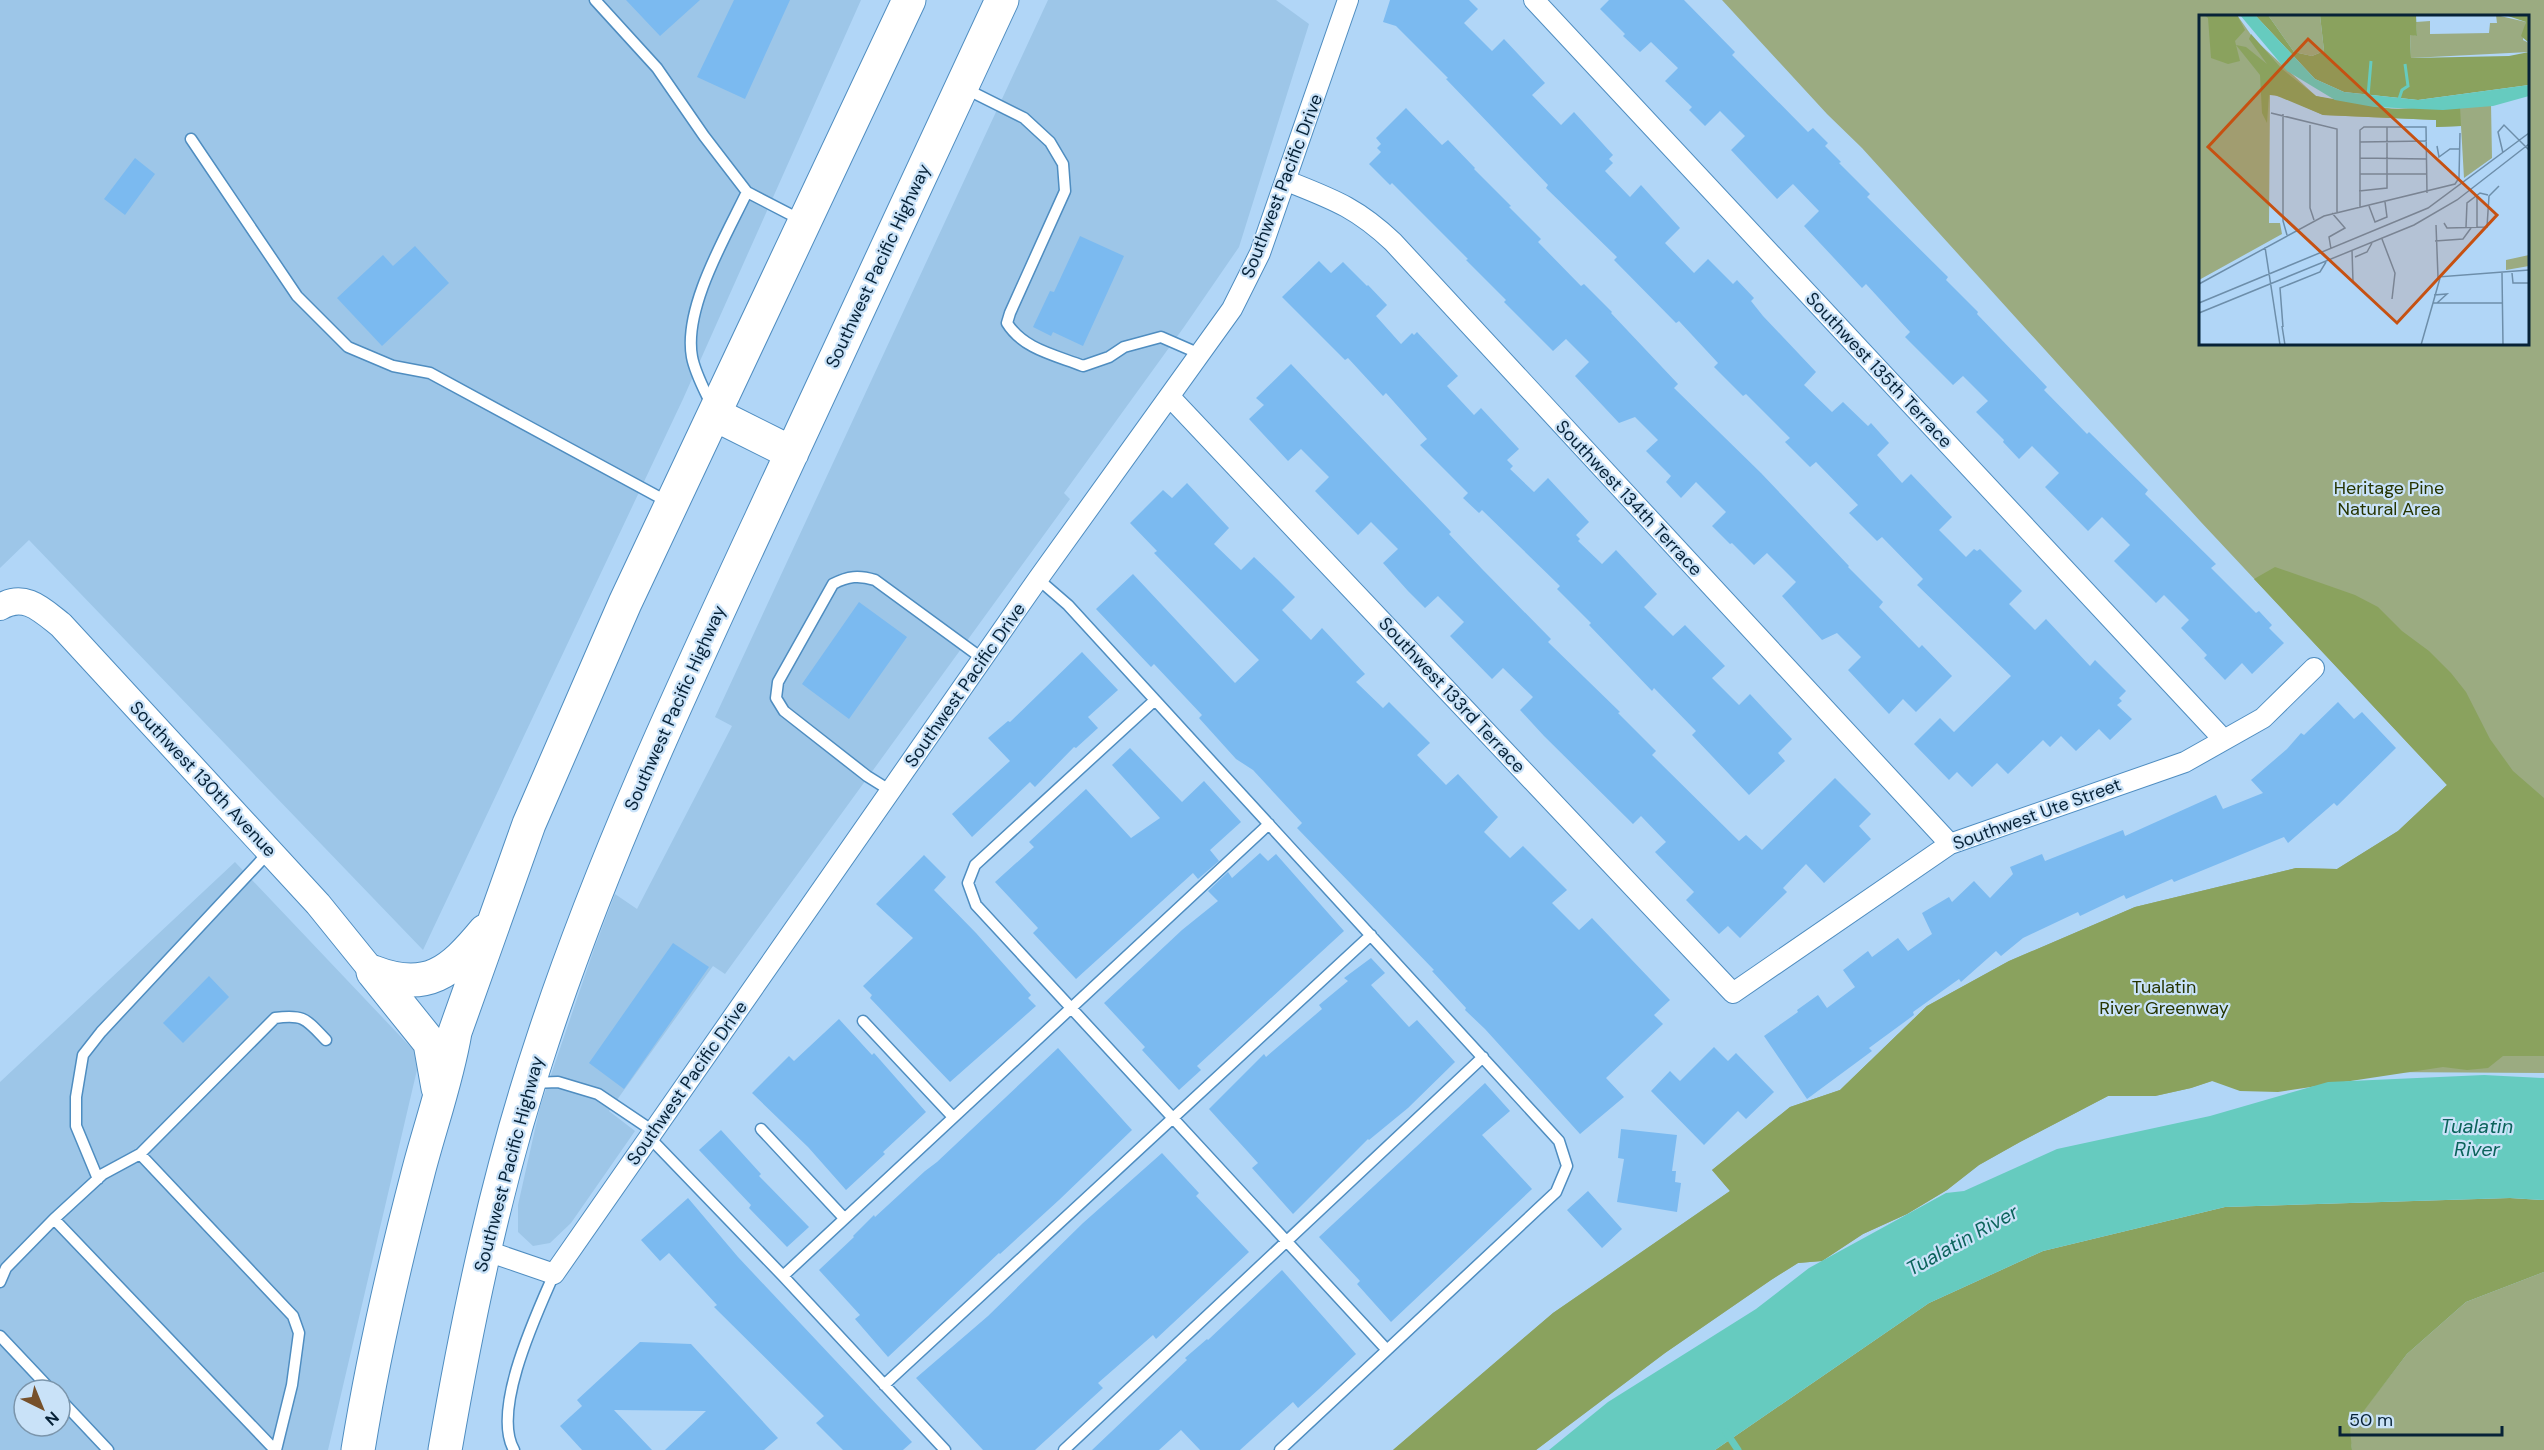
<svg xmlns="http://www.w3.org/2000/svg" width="2544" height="1450" viewBox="0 0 2544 1450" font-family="'DM Sans',sans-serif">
<rect width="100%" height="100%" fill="#b1d6f7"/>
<!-- built -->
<path fill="#9dc6e8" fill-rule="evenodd" d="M0,0h861l-178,399 -260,551 -394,-410 -29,28z
M1048,0h228l33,24 -70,223 -55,80 -120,166 6,6 -345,475 -12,-8 -104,145 26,20 -64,92 -21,20 -17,3 -15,-14v-27l22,-98 54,-158 21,-55 22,15 95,-183 -17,-9z
M235,862l185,195 -92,393h-328v-368zM24,1390h36v36h-36z"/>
<!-- green -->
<path fill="#9bab81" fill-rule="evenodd" d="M1722,0h822v1073l-161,-1 -171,9 -21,7 -36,8h-47l-88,46 -41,23 -32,25 -40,24 -44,20 -41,27 -24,2 -27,17 -106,73 -129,97h-143l160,-137 177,-122 -18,-21 78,-63 50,-17 87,-84 82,-45 126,-54 161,-39 41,1 61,-38 49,-46 -247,-264 -338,-373 -35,-34zM2200,16h328v328h-328z
M2544,1272v178h-192l-3,-21 58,-75 59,-52z"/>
<!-- forest -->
<path fill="#8aa25e" d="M2275,567l80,28 23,12 24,24 27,20 22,22 15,19 24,47 23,32 31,27v258h-41l-15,12 -21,2 -24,-3 -165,25 -38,-1 -28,-10 -21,7 -36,8h-47l-88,46 -41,23 -32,25 -40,24 -44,20 -41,27 -24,2 -27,17 -106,73 -129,97h-143l160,-137 177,-122 -18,-21 78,-63 50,-17 87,-84 82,-45 126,-54 161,-39 41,1 61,-38 49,-46 -193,-206z
M2510,1198l34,2v72l-78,30 -59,52 -57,75 2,21h-637l214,-147 114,-52 182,-44z"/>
<!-- water -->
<path fill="#66cbbf" d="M2484,1075l60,3v122l-34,-2 -285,9 -182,44 -114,52 -214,147h-166l59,-48 148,-93 53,-41 137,-75 18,-2 93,-42 153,-33 118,-34z"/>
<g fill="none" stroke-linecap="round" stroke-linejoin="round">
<!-- stream -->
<path stroke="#66cbbf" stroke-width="7" d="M1726,1432l12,18"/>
</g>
<!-- building -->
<path fill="#7bbaf0" d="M626,0h74l-40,36z
M734,0h56l-45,99 -48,-22z
M1390,0h79l9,9 -14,14 28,28 12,-12 41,44 -13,12 29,30 13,-13 39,43 -4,4 4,4 -8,8 25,26 11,-12 39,43 -15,15 29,30 14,-14 25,25 4,-4 17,18 -3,3 12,15 53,56 -12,13 28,27 11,-10 25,24 3,-3 18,20 -12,12 25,28 9,-9 41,43 -13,13 27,27 8,-8 3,2 3,-2 42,42 -13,13 26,26 11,-11 44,47 5,-6 31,31 -7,7 3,3 -5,4 15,14 -22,21 -11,-11 -23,22 -15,-15 -11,11 -7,-7 -35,34 -11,-11 -25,24 -15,-15 -8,8 -35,-36 26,-26 14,14 57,-56 -94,-91 6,-6 -41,-42 -5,4 -28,-28 9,-8 -42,-43 -6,5 -25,-25 5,-4 -44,-44 -3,2 -29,-29 4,-4 -39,-42 -3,2 -62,-63 3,-3 -71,-69 2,-3 -102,-106 2,-1 -52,-52 -13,-4z
M1609,0h75l51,52 -3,3 76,77 5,-4 15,15 -3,3 16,16 -2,1 31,31 -3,3 81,80 -2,3 32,32 -1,2 70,73 -3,3 43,44 2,-2 59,58 -3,4 71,70 -5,4 45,45 3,-2 13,14 -3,3 15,15 -32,31 -10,-11 -17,17 -21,-22 3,-3 -26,-27 8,-8 -25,-25 -8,8 -42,-42 16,-16 -28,-28 -14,14 -43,-44 14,-14 -27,-27 -13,13 -16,-17 1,-2 -28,-28 12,-11 -25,-25 -10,9 -48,-48 5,-5 -44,-48 -4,4 -58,-62 15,-15 -26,-27 -16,15 -46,-49 14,-14 -25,-25 -15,15 -16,-16 3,-3 -27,-26 13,-13 -27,-26 -11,10 -17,-16 2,-2 -25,-25z
M1406,108l36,37 6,-5 27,28 -1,1 37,37 -2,1 32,32 -3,3 43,44 3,-2 28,28 -1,1 67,71 -4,4 87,85 88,93 -1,1 35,35 -4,5 40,41 3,-3 30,31 -36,36 -13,-13 -14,15 -41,-44 13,-13 -24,-24 -15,7 -40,-44 14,-14 -29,-29 -13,12 -22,-22 -2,1 -18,-18 14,-14 -30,-30 -15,16 -15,-16 5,-6 -25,-25 12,-11 -23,-23 -16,6 -44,-47 14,-14 -23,-23 -13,12 -49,-49 2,-2 -40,-40 2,-1 -76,-76 -2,2 -21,-21 12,-12 -4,-4 4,-4 -5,-6z
M135,158l20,16 -30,41 -21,-16z
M1080,236l44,20 -41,90 -30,-14 -2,4 -18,-9 17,-36 4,1z
M415,246l34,37 -67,63 -45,-48 46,-43 10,11z
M1319,261l12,12 12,-11 24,24 1,-1 19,20 -11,11 25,28 11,-11 2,2 3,-3 41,44 -11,10 27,29 7,-7 38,41 -12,11 6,6 -3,3 24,23 14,-14 41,44 -13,13 4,4 -2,2 24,23 14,-14 41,44 -13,13 29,29 12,-11 40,41 -13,12 27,27 11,-11 42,45 -14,14 7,8 -36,34 -57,-60 4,-4 -42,-43 -2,3 -63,-66 2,-2 -34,-34 3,-3 -78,-76 -3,3 -16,-15 5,-5 -48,-48 7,-6 -41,-46 -3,3 -35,-38 -3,2 -63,-63z
M1291,364l160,168 -2,2 33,35 69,70 -3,3 72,70 -2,1 38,38 -4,4 87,86 7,-6 16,15 73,-72 36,36 -12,12 12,13 -47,44 -18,-19 -23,24 4,4 -47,46 -12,-12 -9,8 -33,-34 8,-8 -39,-40 11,-10 -25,-26 -8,8 -89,-88 -24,-26 13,-13 -30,-29 -11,11 -42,-43 14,-14 -26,-26 -13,12 -17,-17 -25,-28 15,-14 -27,-27 -13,13 -43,-44 14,-14 -28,-28 -13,12 -39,-42 15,-14 -8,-7z
M1187,483l42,45 -15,16 27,26 13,-13 23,22 18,18 -13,13 29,30 11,-12 43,46 -9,8 27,26 6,-6 41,41 -13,12 29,30 12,-11 40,43 -14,15 26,26 13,-12 44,44 -15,13 27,27 13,-12 78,82 -16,15 9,9 -57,54 18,19 -44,37 -95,-105 -20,-19 1,-2 -34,-37 2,-1 -137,-142 5,-5 -49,-53 -17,-11 -37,-41 3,-3 -48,-51 -3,3 -55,-58 37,-35 102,109 24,-23 -105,-107 3,-2 -27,-28 33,-33 9,8z
M859,602l48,35 -58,82 -47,-35z
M1082,652l36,38 -30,27 10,11 -22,20 -2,-1 -39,40 -5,-5 -58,55 -20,-23 58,-53 -22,-23 20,-17 2,1z
M2338,702l16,17 8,-7 34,36 -59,58 -3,-3 -46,40 -4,-6 -110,45 -2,-3 -46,20 -2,-4 -44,21 -2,-4 -55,26 -22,18 -5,-5 -35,31 -2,-3 -46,33 1,3 -45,33 3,3 -65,48 -43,-63 34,-24 -1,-2 21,-15 9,13 28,-21 -12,-17 25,-19 4,6 26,-19 10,13 24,-17 -10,-21 27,-16 3,5 22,-21 16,17 23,-24 -3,-7 32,-13 3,7 78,-31 2,6 91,-41 7,14 40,-16 -12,-13 36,-31 14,-16 3,2z
M1130,748l52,54 22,-21 37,41 -31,28 9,11 -21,18 -5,-6 -117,106 -43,-46 5,-5 -43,-46 39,-35 -5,-5 57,-53 45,49 29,-20 -48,-53z
M1260,853l8,8 8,-7 68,77 -147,135 4,4 -22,20 -37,-40 3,-3 -41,-44 78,-73 36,-29 -10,-10 20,-19 4,6z
M924,855l22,22 -12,13 42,43 55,62 -3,3 8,8 -86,76 -80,-84 2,-3 -9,-9 50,-48 -37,-34z
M673,943l36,24 -85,122 -35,-26z
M1371,958l14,15 -14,12 38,42 8,-7 38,42 -47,46 -39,32 -1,-1 -75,75 -41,-46 6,-5 -49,-54 55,-55 2,3 56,-48 -3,-4 29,-24 -4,-3z
M209,976l20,21 -46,46 -20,-20z
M839,1019l33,36 2,-2 52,59 -43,40 2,2 -39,36 -38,-43 -56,-54 37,-37 5,5z
M1714,1047l14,14 8,-8 38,39 -28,27 -8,-8 -34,34 -53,-54 19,-20 10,10z
M1058,1048l74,82 -73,70 -59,54 -1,-1 -111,104 -33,-38 5,-4 -41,-45 35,-33 -1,-1 21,-21 1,2 50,-46 12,-9z
M1485,1083l25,28 -28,24 50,54 -141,133 -34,-38 3,-3 -41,-44z
M1621,1129l56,6 -5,36h4l-1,11 6,1 -4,29 -60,-10 7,-43 -6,-1z
M721,1130l40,44 -2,2 50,51 -22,20 -38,-39 2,-3 -52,-55z
M1162,1153l37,40 -3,3 53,56 -93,87 -3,-4 -55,48 5,5 -68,62h-52l-67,-72 72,-62 95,-93z
M1588,1191l34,38 -20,19 -35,-38z
M688,1198l50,59 174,185 -9,8h-60l-27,-27 8,-7 -110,-109 3,-2 -48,-52 -9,8 -19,-21z
M1282,1270l74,84 -37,35 -21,19 -5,-6 -53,48h-40l-19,-20 -22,20h-67l95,-90 -2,-2 22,-19 1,1z
M640,1342l51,2 87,94 -14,12h-99l41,-39 -92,-1 38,40h-70l-22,-24 22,-20 -5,-6z"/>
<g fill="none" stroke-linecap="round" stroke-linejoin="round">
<!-- service casing -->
<g stroke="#4f8dc0" stroke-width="13">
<path id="service" d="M595,0l62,68 47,68 43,56 56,29
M964,88l60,30 26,24 13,22 2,27 -55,122 -3,10c16,26 48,32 76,43l26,-9 15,-10 37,-10 39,17
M191,139l106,157 51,51 45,19 37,7 238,129
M711,404c-7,-15 -16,-31 -19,-47 -9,-49 34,-121 55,-165
M1038,579l30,26 491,536 8,25 -11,26 -276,258
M1155,700l-180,165 -7,18 8,22 411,445
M891,791l-24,-15 -83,-65 -8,-13 2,-16 55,-98c15,-8 26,-9 42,-4l108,79
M863,1021l90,96
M532,1083l26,-1 40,12 55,37
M761,1129l83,89
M649,1137l134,139 162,174
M140,1154l153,162 6,17 -7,52 -16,65
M98,1179l-22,-53v-29l7,-42 18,-23 169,-181
M54,1219l221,231
M783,1276l486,-452
M0,1282l6,-14 48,-49 49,-45 37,-20 135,-136c29,-4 31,1 51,22
M0,1336l51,54
M884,1385l487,-450
M60,1399l48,51
M514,1450c-23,-40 23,-137 40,-176
M1064,1450l419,-393"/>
</g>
<!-- minor casing -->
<g stroke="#4f8dc0" stroke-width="22">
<path id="minor" d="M1534,0l690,740
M1287,181c45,18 69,26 106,61l557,602
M1170,397l563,596 217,-149 235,-82 78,-44 51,-50
M484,1250l70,24 484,-695 194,-270 28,-56 88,-253"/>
</g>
<!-- tertiary casing -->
<g stroke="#4f8dc0" stroke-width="28">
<path id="tertiary" d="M0,607c25,-15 42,3 61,18l257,279 55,68"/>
</g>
<!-- trunk casing -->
<g stroke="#4f8dc0" stroke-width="35">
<path id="trunk" d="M716,415l76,38
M373,972c54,21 78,0 112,-41
M373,972l57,71 8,45
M358,1450c15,-93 36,-185 60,-277 12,-47 29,-93 37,-141l74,-208 96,-221 284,-603
M445,1450c24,-139 53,-277 98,-411 59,-179 139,-350 218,-520 80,-173 160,-346 241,-519"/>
</g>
<!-- service -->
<use href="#service" stroke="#fff" stroke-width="10"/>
<!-- minor -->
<use href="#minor" stroke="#fff" stroke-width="20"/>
<!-- tertiary -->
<use href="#tertiary" stroke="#fff" stroke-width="26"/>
<!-- trunk -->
<use href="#trunk" stroke="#fff" stroke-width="33"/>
</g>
<g text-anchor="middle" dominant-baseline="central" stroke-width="4.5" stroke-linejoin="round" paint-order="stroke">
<!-- street labels -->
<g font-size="18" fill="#072237" stroke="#c9e2f8">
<text transform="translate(1282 186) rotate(-69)">Southwest Pacific Drive</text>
<text transform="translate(878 266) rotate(-65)">Southwest Pacific Highway</text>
<text transform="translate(1879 370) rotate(47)">Southwest 135th Terrace</text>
<text transform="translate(1629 498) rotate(47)">Southwest 134th Terrace</text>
<text transform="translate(965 685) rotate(-55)">Southwest Pacific Drive</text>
<text transform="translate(1452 695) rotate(47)">Southwest 133rd Terrace</text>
<text transform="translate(675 708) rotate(-66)">Southwest Pacific Highway</text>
<text transform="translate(203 779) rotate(47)">Southwest 130th Avenue</text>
<text transform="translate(2037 814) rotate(-20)">Southwest Ute Street</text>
<text transform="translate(687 1083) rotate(-55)">Southwest Pacific Drive</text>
<text transform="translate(509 1164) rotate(-75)">Southwest Pacific Highway</text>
</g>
<!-- park labels -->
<g font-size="18" fill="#263400" stroke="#c9e2f8">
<text x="2389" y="488">Heritage Pine<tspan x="2389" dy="21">Natural Area</tspan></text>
<text x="2164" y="987">Tualatin<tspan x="2164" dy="21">River Greenway</tspan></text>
</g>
<!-- water labels -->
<g font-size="20" font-style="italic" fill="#0b635b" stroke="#c9e2f8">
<text x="2477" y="1126">Tualatin<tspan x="2477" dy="23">River</tspan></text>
<text transform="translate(1962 1240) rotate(-29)">Tualatin River</text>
</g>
</g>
<!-- overview -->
<g transform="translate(2199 15)">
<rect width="330" height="330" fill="#b1d6f7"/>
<path d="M0,0h38l17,24 62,57 38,9 56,5 81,-6 1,54 -28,20 -3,-52 -25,1v-7l-113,-5 -40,-18 -13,-2 -1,128h11l2,11 -83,46zM69,0h52l4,36 -12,5 -18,-4zM297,0l30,7 -3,18 6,3v9l-118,6 -1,-24 7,2 -1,-14 14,-1v13l59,-1 1,-10h7zM330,240v11l-23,4v-10z" fill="#9bab81"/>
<path d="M5,0h33l8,15 -10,11 5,20 -12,3 -17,-6 -3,-40zM56,0h13l26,37 18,4 12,-5 -4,-36h96l1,21 -7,-1 1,23 98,-2 20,-4v33l-111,15 -74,-8 -29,-13zM306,0h24v28l-8,-7 5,-14zM52,19l31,35 34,27 75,13 69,-3 1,20 -25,1v-7l-113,-5 -48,-20h-6l-2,28 -5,-10 -2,-38 -24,-30 10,2 21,17 -18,-25z" fill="#8aa25e"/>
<path d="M41,0h15l60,64 29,13 74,8 111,-15v11l-36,10 -50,4 -69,-3 -39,-7 -48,-29z" fill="#66cbbf"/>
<path fill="none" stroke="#66cbbf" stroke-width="3" d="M169,81l3,-35M200,84l3,-9 6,-4 -3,-22"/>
<path fill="none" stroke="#6d8eaa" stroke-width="1.5" d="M72,98l66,16v83M84,99v107l4,14M111,110v83l4,12M161,127l67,-1M238,131l2,11 11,-8h9M304,138l-5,-21 6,-7 25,25M161,143l67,1M161,159h67M160,176l28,-3v-61M278,181v32M170,191l6,16 12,-5 -2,-15M161,193v-78l4,-3h62l1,66M245,208l3,5 40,-1 2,-31 10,-10M237,210l2,52 91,-7M267,212l1,-24 13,-10 8,2M183,224l13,34 -3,26M236,226l28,-2 8,-11M66,232l15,98M132,234l-2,-12 16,-9 -13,-15M153,235l1,32M156,242l12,-5 5,-9M303,258l1,72M313,258l1,10h16M241,263l-7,25h69M0,269l125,-68 131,-32 4,-6 1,-45M235,280l13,-1 -10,9M0,288l229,-95 101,-75M0,298l215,-88 43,-25 72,-56M83,311l3,19M84,312l-3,-39 40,-16 6,-10M222,330l12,-42"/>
<path fill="#c65112" fill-opacity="0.15" stroke="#c65112" stroke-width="3" d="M109,24l189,176 -100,108 -189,-176z"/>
<rect width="330" height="330" fill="none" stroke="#072237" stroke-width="3"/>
</g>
<!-- north arrow -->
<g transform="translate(42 1408) rotate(137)"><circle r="28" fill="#c9e2f8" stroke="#7b95ab" stroke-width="1.5"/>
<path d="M0-4.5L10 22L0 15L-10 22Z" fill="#76512c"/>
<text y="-9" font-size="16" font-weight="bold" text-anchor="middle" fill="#072237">N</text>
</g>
<!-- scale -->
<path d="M2340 1426v9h162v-9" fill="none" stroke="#072237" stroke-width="3"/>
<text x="2349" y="1426" font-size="18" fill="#072237" stroke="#c9e2f8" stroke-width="4.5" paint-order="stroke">50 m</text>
</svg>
